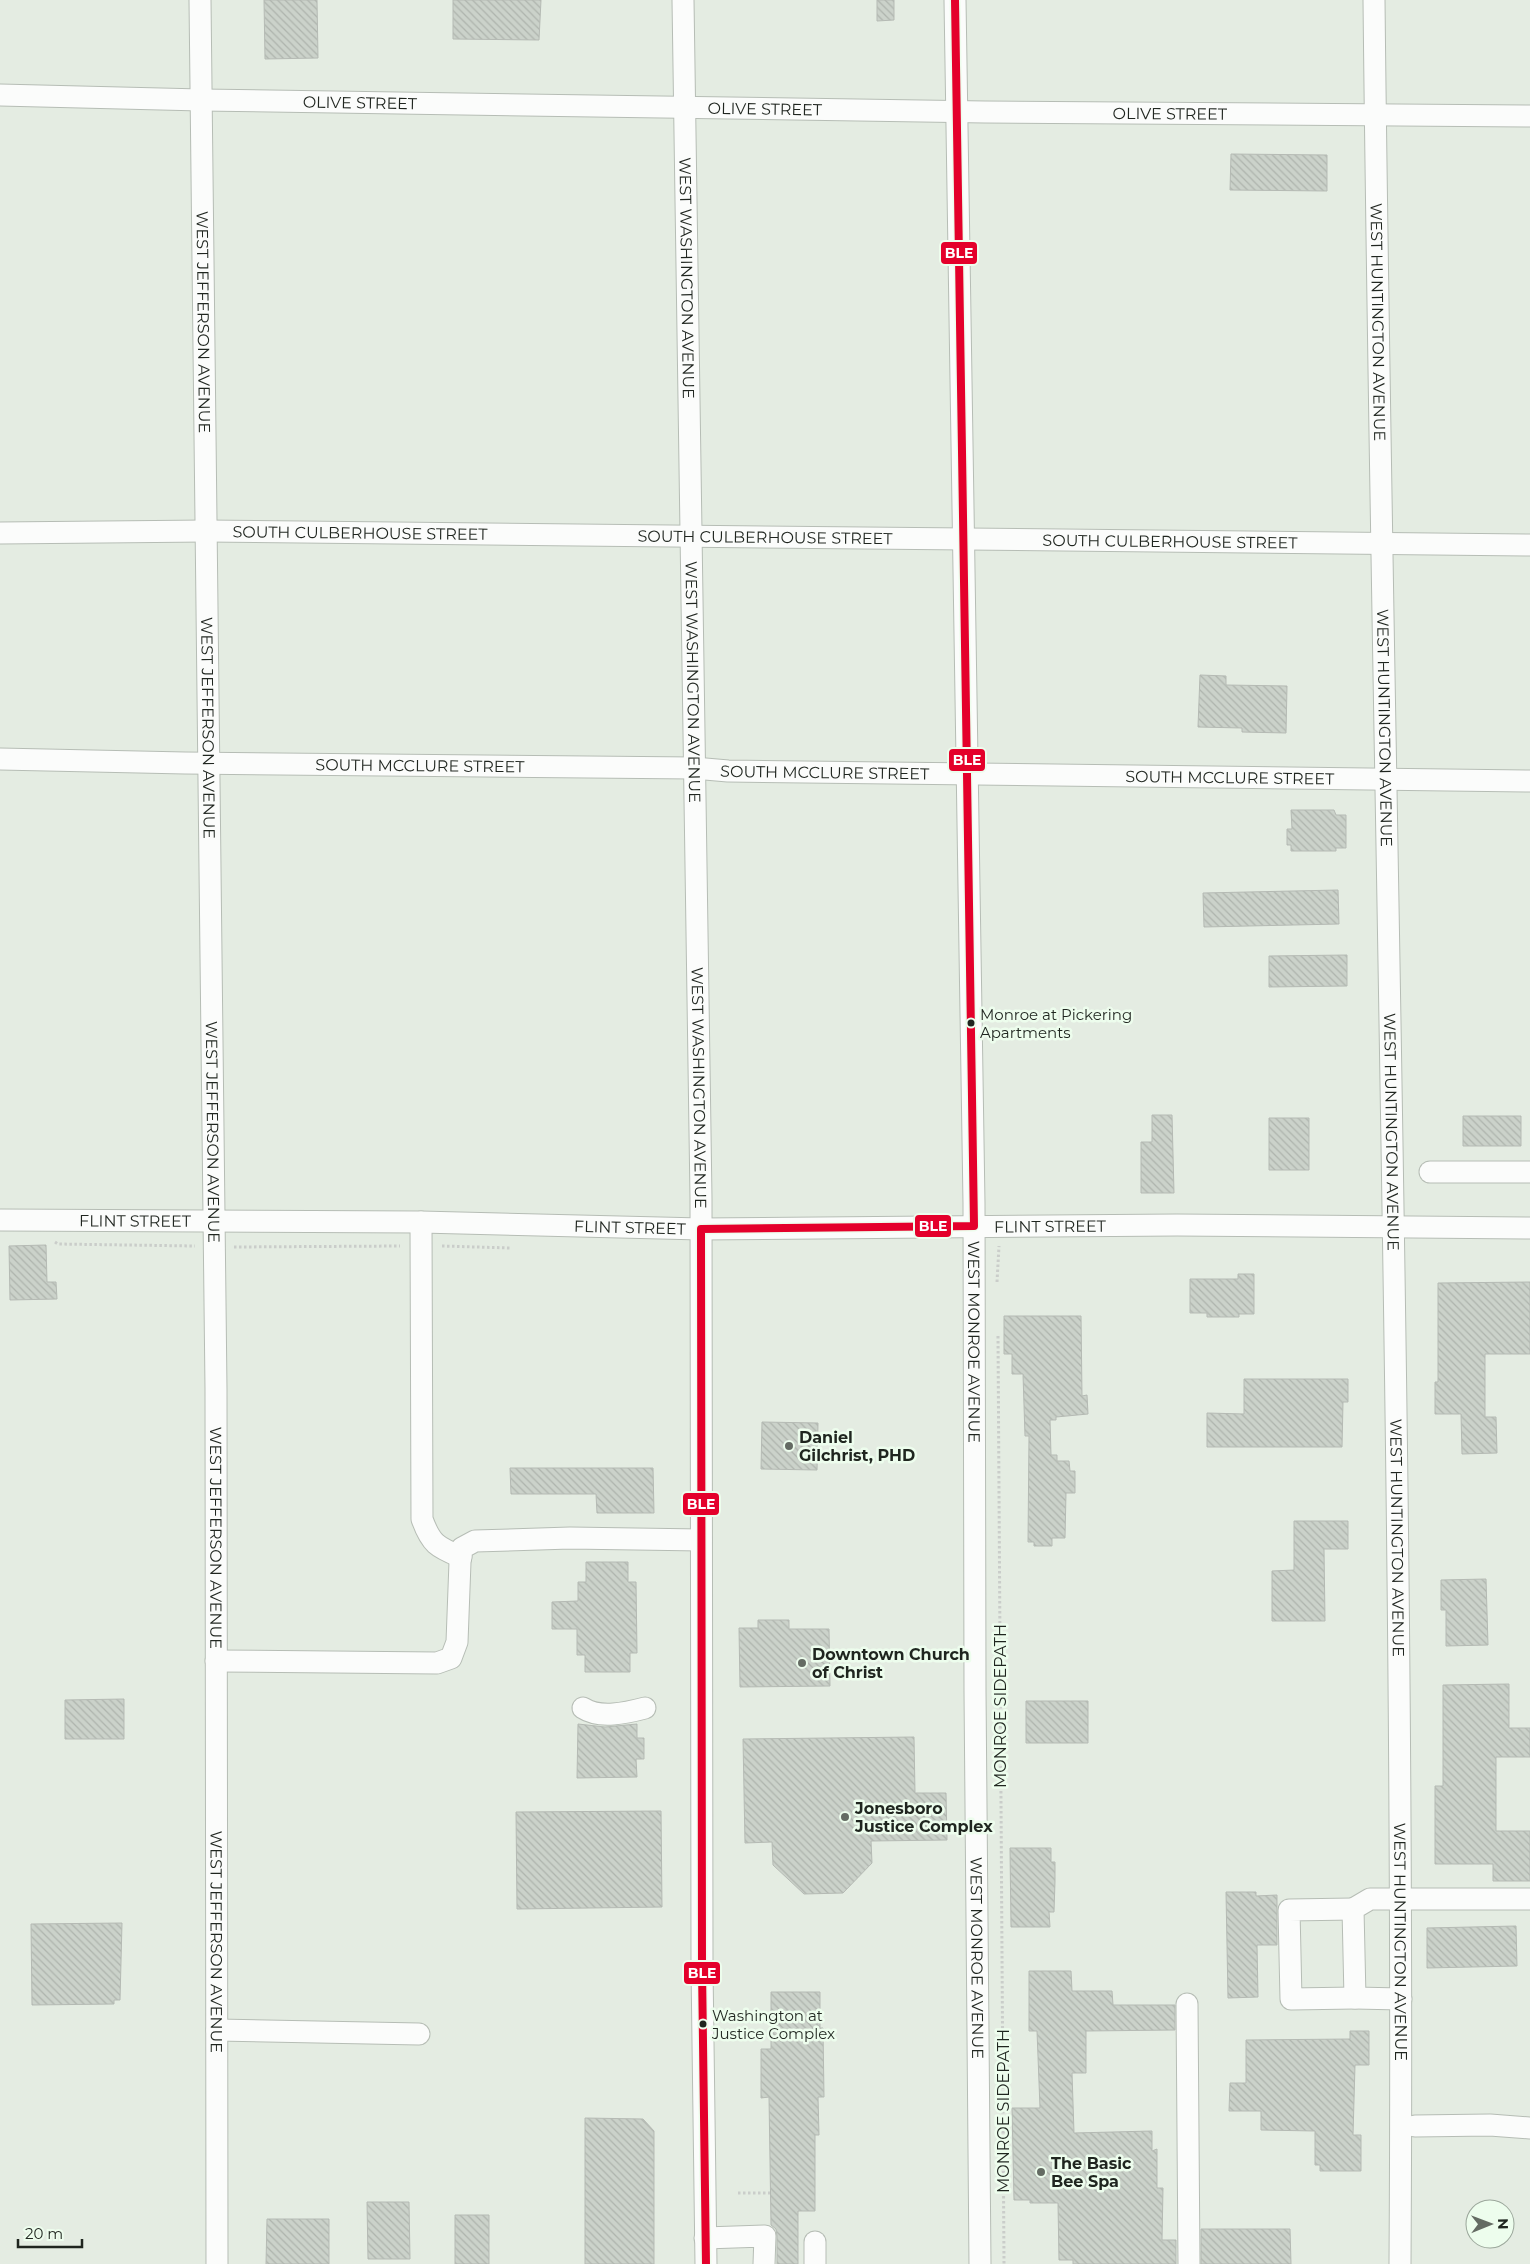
<svg xmlns="http://www.w3.org/2000/svg" width="1530" height="2264" viewBox="0 0 1530 2264" font-family="Montserrat,sans-serif">
<defs>
<pattern id="building-back-hatch" width="6" height="6" patternUnits="userSpaceOnUse" patternTransform="scale(1.25)"><rect width="6" height="6" fill="#cbd2ca"/><path d="M-1 5l2 2M0 0l6 6M5-1l2 2" fill="none" stroke="#aeb4ad"/></pattern>
</defs>
<rect width="100%" height="100%" fill="#e4ece2"/>
<!-- building -->
<path fill="url(#building-back-hatch)" stroke="#b5bab4" d="M264,0h53l1,58 -53,1z
M453,0h88l-2,40 -86,-1z
M877,0h17v20l-17,1z
M1231,154l96,1v36l-97,-1z
M1200,675l26,1v9l61,1 -1,47 -44,-1v-4l-44,-1z
M1291,810h43l2,5h10v33h-10v3h-45v-6h-4v-16h5z
M1338,890l1,34 -135,3 -1,-34z
M1347,955v31l-78,1v-31z
M1152,1115h20l2,78h-33v-51h11z
M1463,1116h58v30h-58z
M1269,1118h40v52h-40z
M46,1245l1,37h9l1,17 -47,1 -1,-54z
M1238,1274h16v40h-15v3h-32v-4h-17v-34h48z
M1530,1282v72h-45v63h11l1,36 -35,1 -1,-40h-26v-32h3v-99z
M1004,1316h77l1,80 5,-1 1,19 -32,3v3h-6l1,35h6v6h12l1,10h5v22h-9l-1,45h-13v8h-18v-4h-6l1,-106h-4l-2,-62h-11v-20h-8z
M1244,1379h104v23h-5l-1,45h-135v-34l37,1z
M762,1422l56,1 -1,47 -56,-1z
M510,1468h143l1,45h-57l-1,-19h-85z
M1294,1521h54v28h-24l1,72h-53v-50l22,-1z
M586,1562h42v20h8l1,71h-7v19h-45v-17h-8v-26h-25v-27l26,-1v-19h8z
M1486,1579l2,66 -42,1v-36h-5v-30z
M758,1620h31v9h40l1,57 -90,1 -1,-59h19z
M1509,1684v44h21v29h-34v74h34v50h-37v-17h-58v-78h8v-101z
M124,1699v40h-59v-39z
M1026,1701h62v42h-62z
M578,1724l27,3 32,-3v14h7v21h-8l1,18 -60,1z
M914,1737l1,56h31l1,47 -76,1 1,22 -29,30 -39,1 -31,-29 -1,-23 -27,1 -2,-104z
M661,1811l1,96 -145,2 -1,-97z
M1010,1848h41v14h4v19l-1,31h-5l1,15h-39z
M1226,1892h30v4l21,-1v50h-20l1,52 -30,1z
M122,1923l-2,77h-6v4l-82,1 -1,-81z
M1516,1926l1,40 -90,2v-40z
M1029,1971h42l1,20h40l1,14h62v25l-89,1v42h-14l2,60 78,-2v20l5,-2v39h6l-1,52h14v24h-103v-4h-14l-1,-57h-28v-3h-16l-2,-92h28l-3,-77h-8z
M771,1992h49v36h3l1,69h-6l1,38h-4v76h-17v53h-21v-28l-1,-7 -5,-4 -2,-128 -8,1v-49h10z
M1350,2031h19v34h-14l-2,70h8v36h-41v-6h-5v-34l-54,-1v-19h-32l1,-28h16v-43l104,-1z
M585,2118l58,1 11,12v133h-69z
M367,2202h42l1,57h-42z
M455,2215h34v49h-34z
M267,2219h62v45h-63z
M1201,2229h89l1,35h-90z"/>
<g fill="none" stroke-linecap="round" stroke-linejoin="round">
<!-- minor casing -->
<g stroke="#b6bdb5" stroke-width="23">
<g id="minor">
<path id="s1" d="M200,0l16,1389 1,875"/>
<path id="s2" d="M683,0l18,1198 1,770 4,296"/>
<path id="s3" d="M955,0l19,1203 1,488 5,573"/>
<path id="s4" d="M1374,0c8,755 31,1509 26,2264"/>
<path id="s5" d="M0,95l201,5 784,12 545,4"/>
<path id="s6" d="M0,533l206,-2 1324,14"/>
<path id="s7" d="M0,759l185,4 509,5 34,3 802,10"/>
<path d="M1430,1172h100"/>
<path id="s8" d="M0,1220l421,2 280,7 476,-4 353,3"/>
<path d="M421,1222l1,297c9,25 15,28 39,38"/>
<path d="M216,1661l221,2 14,-5 6,-16 3,-80 2,-14 13,-7 95,-3 131,2"/>
<path d="M583,1708c17,11 43,5 62,0"/>
<path d="M1353,1909l-64,1 2,89 64,-1"/>
<path d="M1401,1999l-46,-1 -2,-89 17,-10h160"/>
<path d="M1187,2004l2,260"/>
<path d="M217,2030l202,4"/>
<path d="M1415,2126l75,-1 40,3"/>
<path d="M705,2238l60,-2 -1,28"/>
<path d="M815,2242v22"/>
</g>
</g>
<!-- path -->
<path stroke="#cacdca" stroke-width="3" stroke-dasharray="2.5 2.5" stroke-linecap="butt" d="M55,1242l3,2 137,2
M442,1246l68,2
M234,1247l166,-1
M997,1282l2,-36
M998,1336l6,928
M738,2193h32"/>
<!-- minor -->
<use href="#minor" stroke="#fbfcfb" stroke-width="21"/>
<!-- bus-1 casing -->
<g stroke="#edfded" stroke-width="11">
<path id="bus-1" d="M706,2264l-4,-296 -1,-739 273,-3 -19,-1226"/>
</g>
<!-- bus-1 -->
<use href="#bus-1" stroke="#e4002b" stroke-width="8"/>
</g>
<!-- markers -->
<g fill="#1f251f" stroke="#edfded" stroke-width="2">
<circle cx="971" cy="1023" r="4.5"/>
<circle cx="703" cy="2024" r="4.5"/>
</g>
<g fill="#646b63" stroke="#edfded" stroke-width="2">
<circle cx="789" cy="1446" r="5"/>
<circle cx="802" cy="1663" r="5"/>
<circle cx="845" cy="1817" r="5"/>
<circle cx="1041" cy="2172" r="5"/>
</g>
<g text-anchor="middle" dominant-baseline="central" stroke-width="5" stroke-linejoin="round" paint-order="stroke">
<!-- bus labels -->
<g font-size="15" fill="#1f251f" stroke="#edfded" text-anchor="start">
<text x="980" y="1014">Monroe at Pickering<tspan x="980" dy="18">Apartments</tspan></text>
<text x="712" y="2015">Washington at<tspan x="712" dy="18">Justice Complex</tspan></text>
</g>
<!-- street labels -->
<g font-size="16" fill="#1f251f" stroke="#edfded">
<text stroke="none"><textPath href="#s5" startOffset="360">OLIVE STREET</textPath></text>
<text stroke="none"><textPath href="#s5" startOffset="765">OLIVE STREET</textPath></text>
<text stroke="none"><textPath href="#s5" startOffset="1170">OLIVE STREET</textPath></text>
<text stroke="none"><textPath href="#s2" startOffset="278">WEST WASHINGTON AVENUE</textPath></text>
<text stroke="none"><textPath href="#s1" startOffset="322">WEST JEFFERSON AVENUE</textPath></text>
<text stroke="none"><textPath href="#s4" startOffset="322">WEST HUNTINGTON AVENUE</textPath></text>
<text stroke="none"><textPath href="#s6" startOffset="360">SOUTH CULBERHOUSE STREET</textPath></text>
<text stroke="none"><textPath href="#s6" startOffset="765">SOUTH CULBERHOUSE STREET</textPath></text>
<text stroke="none"><textPath href="#s6" startOffset="1170">SOUTH CULBERHOUSE STREET</textPath></text>
<text stroke="none"><textPath href="#s2" startOffset="682">WEST WASHINGTON AVENUE</textPath></text>
<text stroke="none"><textPath href="#s1" startOffset="728">WEST JEFFERSON AVENUE</textPath></text>
<text stroke="none"><textPath href="#s4" startOffset="728">WEST HUNTINGTON AVENUE</textPath></text>
<text stroke="none"><textPath href="#s7" startOffset="420">SOUTH MCCLURE STREET</textPath></text>
<text stroke="none"><textPath href="#s7" startOffset="825">SOUTH MCCLURE STREET</textPath></text>
<text stroke="none"><textPath href="#s7" startOffset="1230">SOUTH MCCLURE STREET</textPath></text>
<text stroke="none"><textPath href="#s2" startOffset="1088">WEST WASHINGTON AVENUE</textPath></text>
<text stroke="none"><textPath href="#s1" startOffset="1132">WEST JEFFERSON AVENUE</textPath></text>
<text stroke="none"><textPath href="#s4" startOffset="1132">WEST HUNTINGTON AVENUE</textPath></text>
<text stroke="none"><textPath href="#s8" startOffset="135">FLINT STREET</textPath></text>
<text stroke="none"><textPath href="#s8" startOffset="1050">FLINT STREET</textPath></text>
<text stroke="none"><textPath href="#s8" startOffset="630">FLINT STREET</textPath></text>
<text stroke="none"><textPath href="#s3" startOffset="1342">WEST MONROE AVENUE</textPath></text>
<text stroke="none"><textPath href="#s1" startOffset="1538">WEST JEFFERSON AVENUE</textPath></text>
<text stroke="none"><textPath href="#s4" startOffset="1538">WEST HUNTINGTON AVENUE</textPath></text>
<text transform="translate(1000 1706) rotate(-90)">MONROE SIDEPATH</text>
<text stroke="none"><textPath href="#s1" startOffset="1942">WEST JEFFERSON AVENUE</textPath></text>
<text stroke="none"><textPath href="#s4" startOffset="1942">WEST HUNTINGTON AVENUE</textPath></text>
<text stroke="none"><textPath href="#s3" startOffset="1958">WEST MONROE AVENUE</textPath></text>
<text transform="translate(1003 2111) rotate(-90)">MONROE SIDEPATH</text>
</g>
<!-- poi labels -->
<g font-size="16" font-weight="bold" fill="#1f251f" stroke="#edfded" text-anchor="start">
<text x="799" y="1437">Daniel<tspan x="799" dy="18">Gilchrist, PHD</tspan></text>
<text x="812" y="1654">Downtown Church<tspan x="812" dy="18">of Christ</tspan></text>
<text x="855" y="1808">Jonesboro<tspan x="855" dy="18">Justice Complex</tspan></text>
<text x="1051" y="2163">The Basic<tspan x="1051" dy="18">Bee Spa</tspan></text>
</g>
</g>
<g stroke="#edfded" stroke-width="2">
<rect x="940" y="241" width="38" height="24" rx="5" fill="#e4002b"/>
<rect x="948" y="748" width="38" height="24" rx="5" fill="#e4002b"/>
<rect x="914" y="1214" width="38" height="24" rx="5" fill="#e4002b"/>
<rect x="682" y="1492" width="38" height="24" rx="5" fill="#e4002b"/>
<rect x="683" y="1961" width="38" height="24" rx="5" fill="#e4002b"/>
</g>
<g font-size="14" text-anchor="middle" font-weight="bold" fill="#fff">
<text x="959" y="258">BLE</text>
<text x="967" y="765">BLE</text>
<text x="933" y="1231">BLE</text>
<text x="701" y="1509">BLE</text>
<text x="702" y="1978">BLE</text>
</g>
<!-- north arrow -->
<g transform="translate(1490 2224) rotate(89)"><circle r="24" fill="#edfded" stroke="#9ba79b"/>
<path d="M0-4L9 19L0 12L-9 19Z" fill="#646b63"/>
<text y="-8" font-size="14" font-weight="bold" text-anchor="middle" fill="#1f251f">N</text>
</g>
<!-- scale -->
<path d="M18 2239v8h64v-8" fill="none" stroke="#1f251f" stroke-width="2.5"/>
<text x="25" y="2239" font-size="15" fill="#1f251f" stroke="#edfded" stroke-width="4" paint-order="stroke">20 m</text>
</svg>
